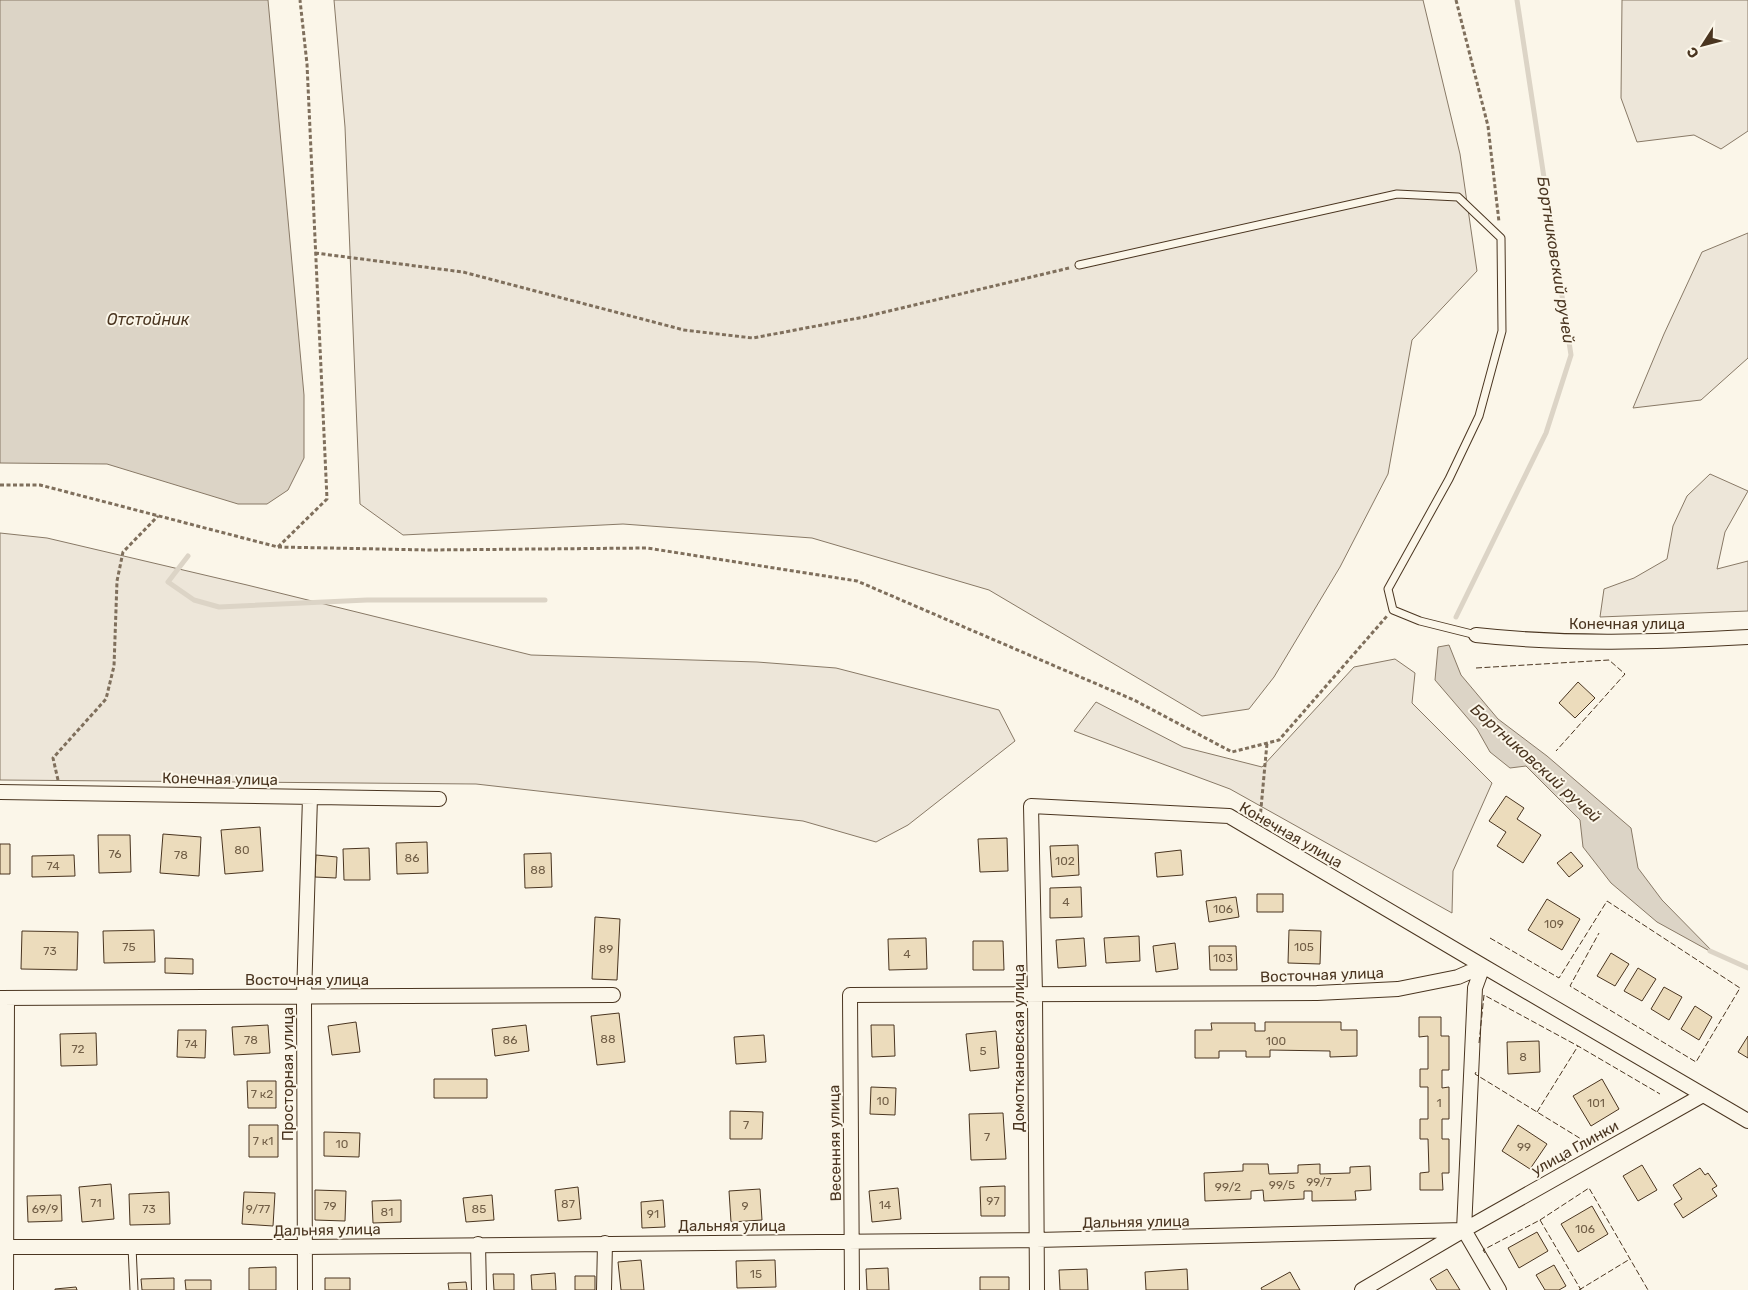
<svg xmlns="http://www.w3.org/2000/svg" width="1748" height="1290" viewBox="0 0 1748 1290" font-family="Rubik,sans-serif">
<rect width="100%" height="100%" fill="#fbf6e9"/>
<!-- green -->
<path fill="#ede6d9" stroke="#887966" d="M334,0h1089l37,154 17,117 -65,69 -24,134 -48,93 -66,110 -25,32 -47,7 -213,-126 -177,-52 -189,-14 -220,11 -43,-31 -15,-377z
M1622,0h126v131l-27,18 -27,-14 -57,7 -16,-44z
M1748,233v125l-47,42 -68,8 31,-74 38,-82z
M1710,474l38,17 -23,41 -8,37 31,-8v50l-148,6 4,-28 30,-11 33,-19 6,-33 14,-30z
M0,533l47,5 200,47 284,70 226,7 79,6 163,42 16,31 -107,84 -32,17 -73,-21 -327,-37 -476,-4z
M1395,659l20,14 -3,30 80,80 -39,88 -1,42 -222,-124 -156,-58 22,-29 87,45 79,20 92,-100z"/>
<!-- water -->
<path fill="#dcd4c6" stroke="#887966" d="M0,0h268l36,395v63l-16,32 -21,14h-29l-131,-40 -107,-1z
M1449,645l12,30 37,44 49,37 84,72 7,40 24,32 53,54 -58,-32 -46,-39 -28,-36 -3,-27 -54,-54 -16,2 -20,-16 -13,-23 -42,-49 3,-33z"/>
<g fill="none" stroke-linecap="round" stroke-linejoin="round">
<!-- stream -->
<path stroke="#dcd4c6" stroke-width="5" d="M188,556l-20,26 26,18 25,7 148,-7h178
M1456,617l90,-184 25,-78 -54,-355
M1710,951l38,17"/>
</g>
<!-- building -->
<path fill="#ecdcbc" stroke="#4a3520" d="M1578,682l17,16 -20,20 -16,-15z
M1506,796l18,12 -7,11 24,16 -18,28 -26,-17 9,-14 -17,-11z
M260,827l3,44 -38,3 -4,-44z
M163,834l38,3 -2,39 -39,-3z
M98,835h32l1,37 -32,1z
M1007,838l1,33 -28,1 -2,-33z
M427,842l1,31 -31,1 -1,-31z
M0,844h10v30h-10z
M1078,845l1,30 -27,2 -2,-31z
M369,848l1,32h-26l-1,-31z
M1181,850l2,25 -26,2 -2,-24z
M1571,852l12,14 -14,11 -12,-14z
M551,853l1,34 -27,1 -1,-34z
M74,855l1,21 -43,1v-21z
M316,855l21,2 -1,21 -21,-1z
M1081,887l1,30 -32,1v-30z
M1257,894h26v18h-26z
M1236,897l3,20 -30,5 -3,-21z
M1547,899l33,20 -18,31 -34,-20z
M595,917l25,2 -3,61 -25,-1z
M154,930l1,32 -51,1 -1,-32z
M1289,930l32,1 -1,33 -32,-1z
M22,931l56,1 -1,38 -56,-1z
M1139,936l1,25 -34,2 -2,-25z
M926,938l1,31 -38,1 -1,-31z
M1084,938l2,28 -28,2 -2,-28z
M973,941h30l1,29h-31z
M1175,943l3,26 -22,3 -3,-26z
M1209,946h27l1,24h-27z
M1611,953l18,11 -14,22 -18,-10z
M165,958l28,1v15l-28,-1z
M1638,968l18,11 -14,22 -18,-10z
M1664,987l18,10 -13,23 -18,-11z
M1695,1006l17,11 -13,23 -18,-11z
M619,1013l6,49 -28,3 -6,-49z
M1419,1017h22v19h8v34h-7v18l7,-1v32h-7v20h7v34h-7l1,17h-23v-17l9,-1 -1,-33h-8v-20h8v-32h-8v-18h8v-33l-9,1z
M356,1022l4,30 -28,3 -4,-29z
M1265,1022h76v8h16v26l-27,1v-6l-60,-1v7h-24v-6h-27v7h-24v-28h17l-1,-7h44v8h10z
M268,1025l2,28 -36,2 -2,-28z
M526,1025l3,26 -34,5 -3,-27z
M871,1025h23l1,31 -23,1z
M178,1030h28l-1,28 -28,-1z
M996,1031l3,37 -29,3 -4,-37z
M96,1033l1,32 -36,1 -1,-32z
M764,1035l2,27 -30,2 -2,-27z
M1748,1036v22l-10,-6z
M1539,1041l1,31 -32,2 -1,-32z
M434,1079h53v19h-53z
M1602,1079l17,30 -28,17 -18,-30z
M247,1081h29v27h-28z
M871,1087l25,1 -1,27 -25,-1z
M730,1111l33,1 -1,27h-32z
M1003,1113l3,46 -35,1 -2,-46z
M249,1125h29v32h-29z
M1518,1125l29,19 -17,25 -28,-18z
M324,1132l36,1 -1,24 -35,-1z
M1243,1164h25l1,10 29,-1v-8l22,-1v10l30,-1v-6l20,-1 1,24 -16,1 1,9 -44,1v-10h-8v8l-40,2 -1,-11 -12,1v8l-46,2 -1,-28 39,-2z
M1642,1165l15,25 -19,11 -15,-25z
M1700,1168l5,7 3,-2 9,13 -5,3 5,7 -34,22 -9,-14 8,-5 -9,-14z
M111,1184l3,35 -32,3 -3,-35z
M1005,1186v30h-24l-1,-29z
M578,1187l3,32 -23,2 -3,-31z
M898,1188l3,31 -29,3 -3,-31z
M760,1189l2,31 -31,2 -2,-31z
M315,1190l31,1 -1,30 -30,-1z
M169,1192l1,32 -40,1 -1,-31z
M244,1192l31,1 -2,33 -31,-2z
M61,1195l1,26 -34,1 -1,-26z
M492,1195l2,25 -28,2 -3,-24z
M401,1200v22l-28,1 -1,-22z
M663,1200l2,27 -23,1 -1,-26z
M1592,1206l16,28 -30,18 -17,-28z
M1537,1232l11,19 -29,17 -11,-20z
M641,1260l3,30h-23l-3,-28z
M775,1260l1,27 -39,1 -1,-27z
M1554,1265l12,21 -7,4h-14l-9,-15z
M276,1267v23h-27v-22z
M888,1268l1,22h-22l-1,-21z
M1087,1269l1,21h-28l-1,-20z
M1187,1269l1,21h-42l-1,-18z
M1447,1269l13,21h-23l-7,-11z
M1290,1272l10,18h-38l-1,-2z
M555,1273l1,17h-24l-1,-15z
M493,1274h21v16h-20z
M575,1276h20v14h-20z
M980,1277h29v13h-29z
M174,1278v12h-32l-1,-11z
M325,1278h25v12h-25z
M185,1280h26v10h-25z
M466,1282l1,8h-18l-1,-7z
M76,1287l1,3h-22v-1z"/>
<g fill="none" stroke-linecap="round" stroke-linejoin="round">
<!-- lane casing -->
<g stroke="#4a3520" stroke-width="9">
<path id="lane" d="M1079,265l318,-71 61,3 43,41 1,93 -23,85 -30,63 -61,110 5,21 27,11 56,14
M132,1247l2,43"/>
</g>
<!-- street casing -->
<g stroke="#4a3520" stroke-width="16">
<path id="street" d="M1476,635c90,10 181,7 272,2
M0,792l439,7
M0,998l613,-3
M1464,1230l35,60
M478,1244l1,46
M0,1247h305l731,-7 428,-10 239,-135
M6,1290l1,-292
M305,1290l-1,-293 6,-200
M604,1290l1,-47
M852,1290l-2,-295 467,-2 81,-4 60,-12 25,-11 265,155
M1037,1290l-2,-295 -4,-189 198,10 254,150 -8,22 -11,242 -102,60"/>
</g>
<!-- path -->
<path stroke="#7f6f5c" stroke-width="3" stroke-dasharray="4 2.5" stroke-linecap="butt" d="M1456,0l32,126 11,96
M315,253l148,19 221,58 69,8 111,-21 205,-49
M0,485h40l238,62 49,-48 -20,-435 -7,-64
M278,547l152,3 217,-2 210,33 277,119 98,52 47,-12 108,-124
M58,780l-5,-22 53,-59 8,-33 3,-85 6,-29 35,-36
M1260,819l7,-76"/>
<!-- lane -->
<use href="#lane" stroke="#fbf6e9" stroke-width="7"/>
<!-- street -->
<use href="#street" stroke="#fbf6e9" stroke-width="14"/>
<!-- fence -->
<path stroke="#4a3520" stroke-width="1" stroke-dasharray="6 2.5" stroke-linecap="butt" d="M1476,668l133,-8 16,14 -69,77
M1490,938l69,40 48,-77 133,87 -44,74 -126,-76 29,-53
M1479,1043l5,-48 94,51 82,48
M1476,1072l-1,2 111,68
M1537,1112l41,-66
M1540,1220l41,70
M1485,1253l-2,-3 57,-30 49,-32 59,102
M1579,1290l51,-31"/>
</g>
<g text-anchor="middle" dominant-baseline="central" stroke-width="4" stroke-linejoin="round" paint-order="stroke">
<!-- number labels -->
<g font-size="12" fill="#725f47">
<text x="242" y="850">80</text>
<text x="115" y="854">76</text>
<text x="181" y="855">78</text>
<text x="412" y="858">86</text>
<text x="1065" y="861">102</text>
<text x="53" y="866">74</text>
<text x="538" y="870">88</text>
<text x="1066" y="902">4</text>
<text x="1223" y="909">106</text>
<text x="1554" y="924">109</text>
<text x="129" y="947">75</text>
<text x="1304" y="947">105</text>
<text x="606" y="949">89</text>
<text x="50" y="951">73</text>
<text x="907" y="954">4</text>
<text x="1223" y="958">103</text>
<text x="608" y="1039">88</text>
<text x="251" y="1040">78</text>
<text x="510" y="1040">86</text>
<text x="1276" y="1041">100</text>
<text x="191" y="1044">74</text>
<text x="78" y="1049">72</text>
<text x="983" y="1051">5</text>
<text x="1523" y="1057">8</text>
<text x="262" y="1094">7 к2</text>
<text x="883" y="1101">10</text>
<text x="1439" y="1103">1</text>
<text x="1596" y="1103">101</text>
<text x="746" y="1125">7</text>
<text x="987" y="1137">7</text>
<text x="263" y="1141">7 к1</text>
<text x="342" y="1144">10</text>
<text x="1524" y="1147">99</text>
<text x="1319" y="1182">99/7</text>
<text x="1282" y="1185">99/5</text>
<text x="1228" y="1187">99/2</text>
<text x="993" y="1201">97</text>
<text x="96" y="1203">71</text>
<text x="568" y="1204">87</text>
<text x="885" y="1205">14</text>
<text x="330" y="1206">79</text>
<text x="745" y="1206">9</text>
<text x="45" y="1209">69/9</text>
<text x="149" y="1209">73</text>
<text x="258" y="1209">9/77</text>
<text x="479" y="1209">85</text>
<text x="387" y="1212">81</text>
<text x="653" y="1214">91</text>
<text x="1585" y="1229">106</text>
<text x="756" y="1274">15</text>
</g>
<!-- street labels -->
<g font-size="15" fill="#4a3520" stroke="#fbf6e9">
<text x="1627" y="624">Конечная улица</text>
<text transform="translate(220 779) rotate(1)">Конечная улица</text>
<text transform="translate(1291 835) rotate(30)">Конечная улица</text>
<text transform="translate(1322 975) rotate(-2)">Восточная улица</text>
<text x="307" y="980">Восточная улица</text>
<text transform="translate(1019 1048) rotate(-90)">Домоткановская улица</text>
<text transform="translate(288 1074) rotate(-90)">Просторная улица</text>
<text transform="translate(835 1143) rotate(-91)">Весенняя улица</text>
<text transform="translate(1575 1148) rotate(-29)">улица Глинки</text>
<text transform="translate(1136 1222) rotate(-1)">Дальняя улица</text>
<text x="732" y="1226">Дальняя улица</text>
<text transform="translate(327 1230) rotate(-1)">Дальняя улица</text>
</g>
<!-- water labels -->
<g font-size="16" font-style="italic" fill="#4a3520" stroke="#fbf6e9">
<text transform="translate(1556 260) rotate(81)">Бортниковский ручей</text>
<text x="148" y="319">Отстойник</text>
<text transform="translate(1536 763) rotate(42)">Бортниковский ручей</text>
</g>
</g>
<!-- north arrow -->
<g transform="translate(1703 45) rotate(234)" stroke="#fbf6e9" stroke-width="4" paint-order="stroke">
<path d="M0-4L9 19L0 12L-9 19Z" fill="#4a3520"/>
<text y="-8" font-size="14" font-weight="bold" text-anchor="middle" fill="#4a3520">С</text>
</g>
</svg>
